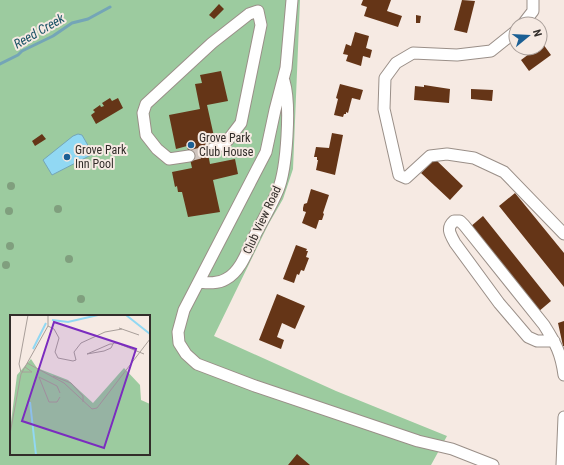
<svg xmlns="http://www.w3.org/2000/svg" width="564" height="465" viewBox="0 0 564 465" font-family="'Roboto Condensed',sans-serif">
<rect width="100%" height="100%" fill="#f6eae3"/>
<!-- green -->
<path fill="#9ccb9f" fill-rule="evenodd" d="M0,0h300l-7,169 -10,30 -15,26 -54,111 122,55 111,45 -16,29h-431zM11,316h138v138h-138z"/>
<!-- water -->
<path fill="#91d8f3" stroke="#74a5b7" d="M78,134l4,1 11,19 -41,21 -9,-15 30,-24z"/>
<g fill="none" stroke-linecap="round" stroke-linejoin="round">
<!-- stream -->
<path stroke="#74a5b7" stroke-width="3" d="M0,64l18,-9 4,-4 31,-15 19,-13 16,-4 22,-12"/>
</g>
<!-- building -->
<path fill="#653517" d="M363,0h28l-4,11 15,5 -4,11 -34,-11 3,-9 -6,-2z
M462,0l13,1 -8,32 -13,-3z
M219,4l5,5 -10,10 -5,-4z
M416,15l5,1 -1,7h-4z
M355,32l14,4 -3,12 6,2 -2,8 -7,-2 -2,10 -15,-5 2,-6 -5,-1 3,-10 5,2z
M543,44l8,11 -22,16 -8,-11 16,-12h3v-2z
M221,71l7,30 -21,4 8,36 -9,2 4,21 25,-5 3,15 -25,6 7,32 -32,5 -6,-25h-4l-1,-6 -2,1 -3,-15 20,-4 -5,-22 -11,3 -7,-34 31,-6 -5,-25 7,-1 -2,-8z
M340,84l23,6 -3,10 -8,-2 -4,15 -2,-1v2h-2l-1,3 -9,-2 4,-16 -2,-1z
M424,85l26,4 -1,14 -35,-3 1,-14 9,1z
M471,89l22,1 -1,11 -21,-2z
M110,98l2,3 6,-3 5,10 -27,16 -5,-9 4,-3 -2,-2 7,-5 1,2 3,-1 -2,-3z
M332,133l11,2 -8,40 -19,-5 2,-10h-1v-3h-3l2,-10 13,1z
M42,134l4,5 -11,7 -3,-5z
M435,159l28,27 -13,14 -29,-27z
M311,189l18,6 -6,18 1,1 -2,6h-3l-3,9 -14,-6 4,-11 -3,-1v-3l1,-4 3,-1z
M515,193l49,60v34l-65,-81z
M483,216l68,85 -13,11 -68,-85z
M296,245l11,4 -1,2h2l-2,6 3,1 -5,13 -3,-1 -2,5 -2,-1 -3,9 -11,-4z
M277,294l28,12 -10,23 -13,-6 -5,14 7,3 -3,9 -22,-9z
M564,321v25h-1l-5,-23z
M297,454l13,11h-22z"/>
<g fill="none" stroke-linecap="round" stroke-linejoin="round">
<!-- minor-tunnel -->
<path stroke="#cfc4be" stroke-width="11" stroke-dasharray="11 5.5" stroke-linecap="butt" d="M189,156l19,-5"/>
<!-- minor casing -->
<g stroke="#9a8f88" stroke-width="13">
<path id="minor" d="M292,0l-6,68 -11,42 -9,42 -82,158 -6,22 1,11 7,11 11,10 58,22 163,55 34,8 41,16
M523,24l10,-13v-11
M516,31l-25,20 -34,4 -44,-2 -17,10 -11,15 -1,31 15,66 7,3 24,-22 17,-2 27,4 30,14 60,62
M189,156l-20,3 -12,-10 -11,-14 -3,-22 3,-9 66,-61 37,-29 9,-3 3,14 -20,98 -13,17 -9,6 -11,5
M199,282c9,1 19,2 27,-3 14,-7 21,-27 27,-40 8,-16 18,-32 25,-49 9,-22 13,-86 6,-109
M554,341h-17l-9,-4 -29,-34 -44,-60c-5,-9 -9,-15 -1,-22h6l4,4 80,100c12,19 17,28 20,50
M562,465l2,-48"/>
</g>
<!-- minor -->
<use href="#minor" stroke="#fff" stroke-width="11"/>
</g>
<!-- trees -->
<g fill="#809f7e">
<circle cx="11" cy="186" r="4"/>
<circle cx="58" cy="209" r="4"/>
<circle cx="9" cy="211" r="4"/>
<circle cx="10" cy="246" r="4"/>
<circle cx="69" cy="259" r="4"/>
<circle cx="6" cy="265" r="4"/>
<circle cx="81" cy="299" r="4"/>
</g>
<!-- markers -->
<g fill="#1b5f94" stroke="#f6eae3" stroke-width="1.5">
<circle cx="191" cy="145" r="4"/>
<circle cx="67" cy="157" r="4"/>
</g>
<g text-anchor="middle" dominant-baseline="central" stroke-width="4" stroke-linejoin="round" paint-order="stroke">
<!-- poi labels -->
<g font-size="12" fill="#322d2a" stroke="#f6eae3" text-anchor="start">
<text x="199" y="138">Grove Park<tspan x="199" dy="14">Club House</tspan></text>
<text x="75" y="150">Grove Park<tspan x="75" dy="14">Inn Pool</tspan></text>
</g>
<!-- street labels -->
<g font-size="12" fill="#322d2a" stroke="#f6eae3">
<text transform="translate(262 220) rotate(-65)">Club View Road</text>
</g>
<!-- water labels -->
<g font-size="13" font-style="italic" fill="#1a5366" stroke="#f6eae3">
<text transform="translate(39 31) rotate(-30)">Reed Creek</text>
</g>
</g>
<!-- overview -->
<g transform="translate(10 315)">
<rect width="140" height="140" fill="#f6eae3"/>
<path d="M21,44l6,9 31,12 25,23 31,-35 16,17 1,15 9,4v51h-140v-25l7,-55z" fill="#9ccb9f"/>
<path fill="none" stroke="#91d8f3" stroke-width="2" d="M116,0l24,19M42,5l16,2 30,-7M23,34l13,-26M20,87l6,53"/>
<path fill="none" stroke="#a89e99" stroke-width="1" d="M38,11l6,3 5,9 -4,14 3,6 15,3 3,-1 -2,-8 7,-9 24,-11 17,-3M109,13l20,7M103,29l-2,4 -7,3 -17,3 23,-10h3l1,-1h3l27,11M17,48l37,20 28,26 5,-1 53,-69M11,57l-2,-8 9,-49M12,57h10l-7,-5M43,61l18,7 12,13v6M50,82l-3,5h-8l-10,-25 18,9 3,7M0,119l11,-60 27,-48v-11"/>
<path fill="#7b2cbf" fill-opacity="0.15" stroke="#7b2cbf" stroke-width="2" d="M44,7l82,27 -32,99 -82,-27z"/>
<rect width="140" height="140" fill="none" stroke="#322d2a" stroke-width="2"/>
</g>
<!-- north arrow -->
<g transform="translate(528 36) rotate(72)"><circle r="19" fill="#f6eae3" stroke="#a89e99"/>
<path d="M0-3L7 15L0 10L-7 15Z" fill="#1b5f94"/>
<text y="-6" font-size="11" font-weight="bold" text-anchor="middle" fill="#322d2a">N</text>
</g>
</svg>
